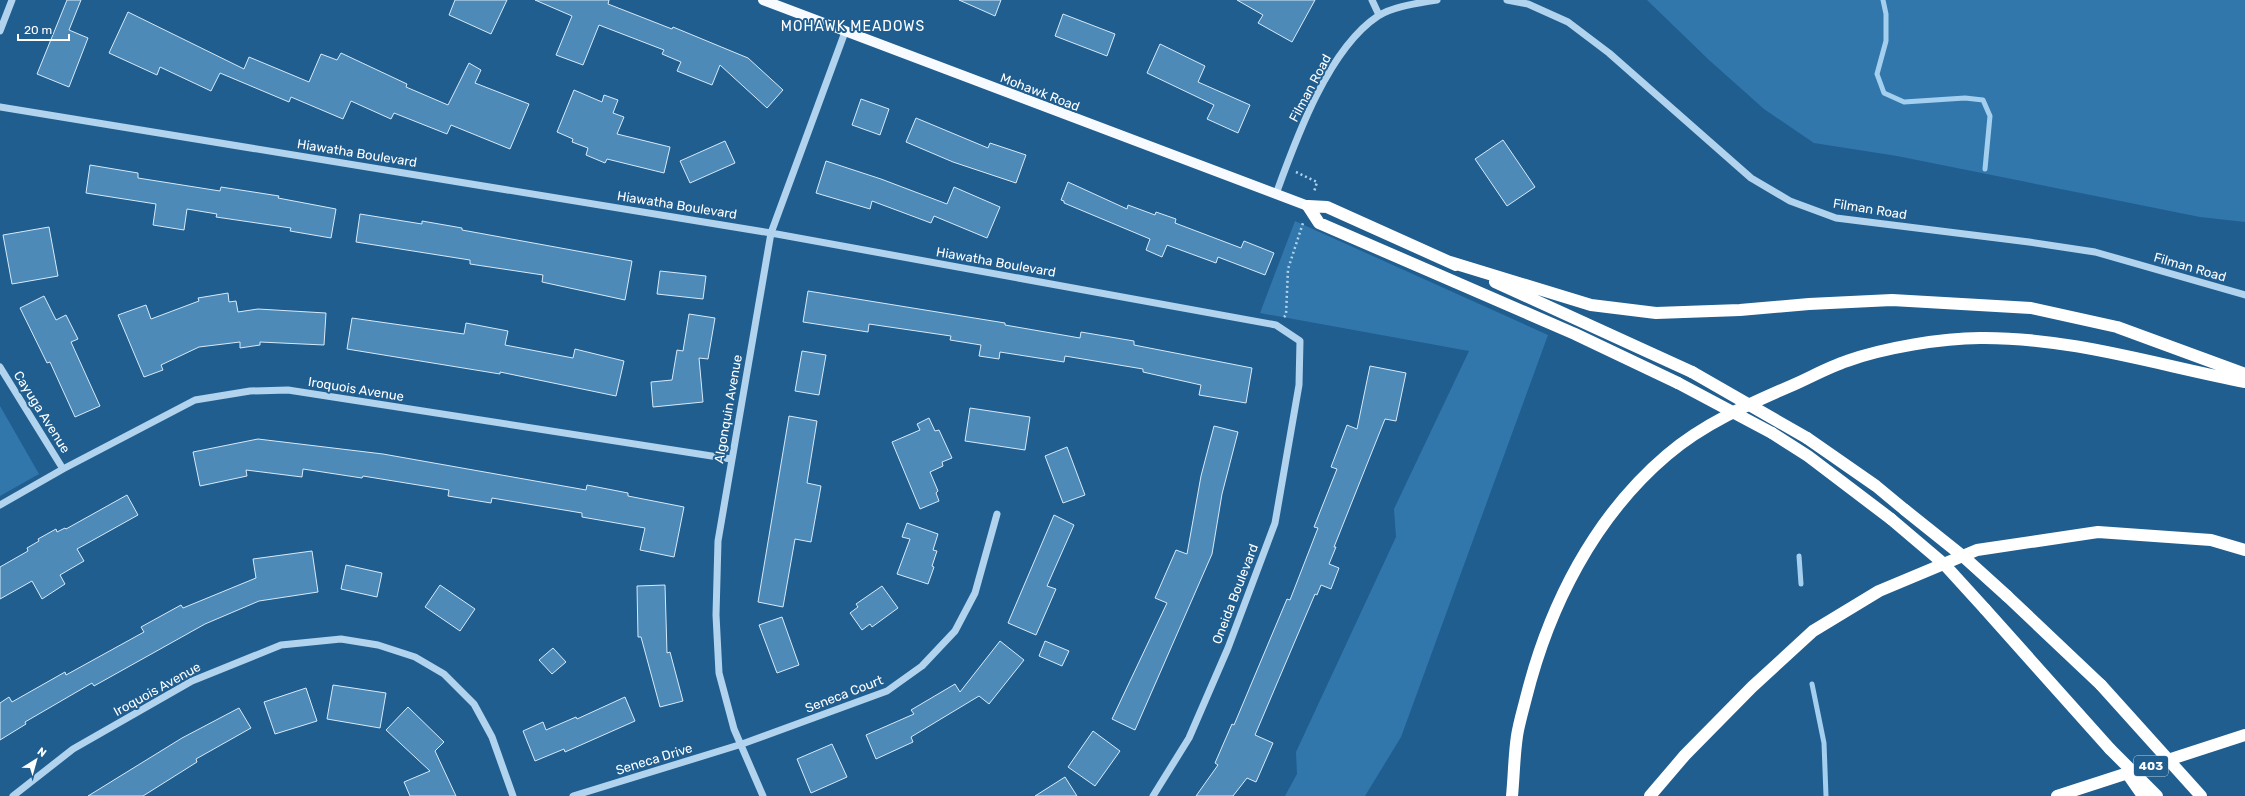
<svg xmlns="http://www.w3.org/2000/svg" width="2245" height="796" viewBox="0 0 2245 796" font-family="Rubik,sans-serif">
<rect width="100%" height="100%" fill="#205e90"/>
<!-- green -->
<path fill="#3177ab" d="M1647,0h598v222l-45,-5 -303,-61 -83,-13 -50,-34 -55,-49z
M1295,221l253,114 -147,402 -36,59h-80l12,-22 -1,-22 100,-215 -2,-28 75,-158 -209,-38z
M0,406l39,68 -39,22z"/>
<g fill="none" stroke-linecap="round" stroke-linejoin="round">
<!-- stream -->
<path stroke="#a4cfee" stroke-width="5" d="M1883,0l3,14v27l-9,33 7,19 20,9 61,-4 18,2 7,16 -5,53
M1799,556l2,28
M1812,684l12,59 2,53"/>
</g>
<!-- building -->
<path fill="#4d8ab8" stroke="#d6eaf9" d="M67,0h14l-12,30 19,8 -19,49 -32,-13z
M455,0h52l-16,34 -42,-19z
M535,0h74l-1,4 64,25 1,-2 75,31 35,32 -16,18 -47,-43 -8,20 -35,-14 4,-9 -19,-8 2,-4 -65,-25 -16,40 -27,-10 16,-39z
M959,0h42l-6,16z
M1237,0h78l-23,42 -34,-19 5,-8z
M128,12l116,57 5,-12 60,25 12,-28 16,6 4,-7 66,31 -1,3 42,18 21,-42 12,7 -6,13 54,21 -19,45 -59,-24 -4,9 -53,-21 -3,6 -40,-18 -8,18 -52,-22 -2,5 -69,-29 -9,18 -51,-24 -3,8 -48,-22z
M1063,14l52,20 -8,22 -52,-20z
M1160,44l45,22 -7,16 52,23 -12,28 -31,-14 7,-14 -67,-32z
M574,90l28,12 2,-7 14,5 -5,13 11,4 -7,17 53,13 -6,26 -57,-14 -2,4 -19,-8 2,-7 -16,-6 1,-3 -16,-7z
M861,99l28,10 -9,26 -28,-10z
M916,118l72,30 2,-5 36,12 -10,28 -63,-21 -47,-20z
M1503,140l32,47 -28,19 -32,-47z
M725,141l10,22 -45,20 -10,-22z
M826,161l55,18 66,25 7,-17 46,20 -13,31 -53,-22 -3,7 -59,-22 -2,8 -54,-16z
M90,165l48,8v5l82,13 1,-4 58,9 -1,2 58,11 -5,29 -41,-7 1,-3 -75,-11 1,-3 -30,-5 -3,21 -31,-5 3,-21 -70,-11z
M1068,182l59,27 1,-4 27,10 1,-3 20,7 -1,4 66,25 3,-7 30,12 -9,22 -47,-18 -2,6 -49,-18 -5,12 -16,-7 4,-11 -86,-36v-2l-3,-1z
M360,214l62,10v-3l40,7v2l170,31 -7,39 -83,-18 1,-7 -73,-11v-4l-114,-18z
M49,227l9,49 -46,8 -9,-49z
M660,271l46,5 -3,23 -46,-5z
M808,291l197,32v2l75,13 1,-6 53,9v4l118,23 -6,35 -47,-8 2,-10 -58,-13v-3l-78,-13 -1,6 -64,-10 -1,7 -20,-3 2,-11 -31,-5 1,-4 -82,-12 -1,8 -65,-10z
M228,293l1,9 7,-1 2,11 20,-3 68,4 -2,32 -64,-3v3l-20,3v-6l-41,5 -38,18 2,5 -19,7 -26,-62 28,-10 5,14 48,-18 -1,-3z
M44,296l12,24 10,-5 12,24 -7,3 29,64 -25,11 -25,-55 -3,1 -27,-55z
M689,314l26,4 -7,41 -9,-1 4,44 -50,5 -2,-25 21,-2 5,-30 6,1z
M352,318l112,16 2,-11 42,8 -3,14 68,13 2,-9 49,12 -8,35 -116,-24v2l-153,-25z
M802,351l24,4 -7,40 -24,-4z
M1370,366l36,7 -10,48 -11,-2 -51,128h2l-7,17 10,4 -8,21 -10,-4 -4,10 -2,-1 -60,141 18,8 -17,39 -9,-4 -14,18h-37l22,-31 -3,-2 17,-39 2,1 53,-126 3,1 28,-72 -4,-1 23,-58 -6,-2 16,-42 10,4z
M970,408l60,9 -5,33 -60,-9z
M789,416l28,5 -10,62 14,3 -10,56 -16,-3 -12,68 -25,-5z
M929,418l6,13 4,-1 13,28 -10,4 1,4 -13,6 8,19 -2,2 3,8 -19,8 -28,-67 28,-12 -3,-6z
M1214,426l24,6 -16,62 -10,60 -77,176 -23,-11 55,-116 -12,-5 21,-48 11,4 14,-78z
M258,439l125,15 203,36 1,-5 41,8v3l56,11 -10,50 -34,-7 5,-22 -63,-11v-4l-90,-15 -1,5 -43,-7 1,-6 -86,-14 -1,2 -59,-9 -1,8 -56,-7 1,6 -47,10 -7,-34z
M1067,447l18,48 -22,8 -18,-47z
M127,495l11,20 -61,34 7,12 -24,14 5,9 -23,15 -10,-18 -32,18v-32l28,-16 -1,-3 12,-7 -1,-2 18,-10 1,3 8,-4 1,1z
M1054,515l20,10 -27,61 9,3 -20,46 -28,-12z
M907,523l31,11 -5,16 4,1 -5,15 2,1 -6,17 -31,-10 13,-35 -8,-2z
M312,551l6,41 -59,9 -54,23 -111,62 -2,-3 -67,39 1,2 -26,16v-37l9,-6 3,5 53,-30 1,3 78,-43 -3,-5 40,-22 2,3 73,-30 -3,-19z
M346,565l36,8 -5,24 -36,-8z
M440,585l35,24 -15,22 -35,-24z
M665,585l2,68 3,-1 13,49 -23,6 -19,-70h-3l-1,-51z
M882,586l16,22 -26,19 -2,-3 -8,6 -12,-17 8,-6 -2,-3z
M782,617l17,48 -22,8 -18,-48z
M1000,641l24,19 -35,44 -10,-8 -68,41 2,5 -37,17 -10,-24 48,-21 -3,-4 44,-26 5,8z
M1045,641l24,10 -7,15 -23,-10z
M553,648l13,14 -14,12 -13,-14z
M333,685l53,8 -6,35 -53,-9z
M306,688l11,33 -42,13 -11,-32z
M625,697l10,24 -70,31 -1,-3 -29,12 -12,-30 20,-9 3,8 30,-13 1,2z
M408,707l36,35 -9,9 21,45h-46l-6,-14 26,-11 -44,-41z
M239,708l12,20 -55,31 1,3 -54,34h-55l94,-58z
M1093,731l27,20 -25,35 -27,-19z
M832,744l15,33 -36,16 -14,-34z
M1065,777l12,19h-42z"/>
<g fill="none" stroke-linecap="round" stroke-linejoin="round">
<!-- path -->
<path stroke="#b1d3ed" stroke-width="2.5" stroke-dasharray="2 3" stroke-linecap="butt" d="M1296,172l21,10 -3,10
M1284,317l2,-2 2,-46 15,-46"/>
<!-- minor -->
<path stroke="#b1d3ed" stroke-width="7" d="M1372,0l7,15
M1507,0l21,4 40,18 41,31 142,125 39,23 46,17 193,24 66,10 150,43
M0,31l12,-31
M0,107l771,126 505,92 24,16 -1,44 -24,138 -47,125 -39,90 -36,58
M1276,194c20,-55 52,-145 102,-178 15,-10 42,-13 59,-16
M0,367l63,102
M0,505l63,-36 132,-69 55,-9 38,-1 443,69
M13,796l60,-47 119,-68 89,-36 60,-6 37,6 37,12 29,17 30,30 18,33 21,59
M573,796l169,-52 145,-53 35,-25 33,-35 20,-38 22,-79
M763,796l-29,-67 -15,-56 -3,-58 2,-74 53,-308 74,-201"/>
<!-- major -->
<path stroke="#f7fbff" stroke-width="10" d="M763,0l545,206"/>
<!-- highway -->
<path stroke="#fff" stroke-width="12" d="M1308,206l19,1 129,58
M1308,206l11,17 256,111 103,49
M1450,262l141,43 65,8 84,-3 69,-6 83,-4 139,8 86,19 128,47
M1495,282l197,90
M1772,433l36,23 83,63
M1807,438l69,48 29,24
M2007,596l94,89
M1985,609l125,140
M1512,796c2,-20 2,-40 5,-60 2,-13 6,-26 9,-38 23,-92 68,-181 141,-243 36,-31 82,-51 126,-70 18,-8 36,-18 54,-24 36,-13 95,-23 133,-23 90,-1 177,27 265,44
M1650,796l35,-41 67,-68 61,-56 66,-40 98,-41 121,-18 113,8 34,10
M2057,796l188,-61"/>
<!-- highway-bridge -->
<path stroke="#fff" stroke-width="12" d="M1692,372l115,66
M1678,383l94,50
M1905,510l60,48 42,38
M1891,519l53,45 41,45
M2101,685l100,111
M2110,749l47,47
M2127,773l16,23"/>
</g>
<g text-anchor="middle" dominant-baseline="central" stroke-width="4" stroke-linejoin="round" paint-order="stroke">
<!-- shield labels -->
<rect fill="#205e90" stroke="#bccfde" stroke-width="1" x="2134" y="756" width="34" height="20" rx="3"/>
<g font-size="12" font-weight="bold" fill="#fff">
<text x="2151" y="766">403</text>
</g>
<!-- street labels -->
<g font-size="13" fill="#fff" stroke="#205e90">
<text transform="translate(1310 88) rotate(-62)">Filman Road</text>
<text transform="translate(1040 92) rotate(21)">Mohawk Road</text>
<text transform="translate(357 153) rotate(9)">Hiawatha Boulevard</text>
<text transform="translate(677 205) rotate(9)">Hiawatha Boulevard</text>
<text transform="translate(1870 209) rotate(9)">Filman Road</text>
<text transform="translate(996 262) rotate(10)">Hiawatha Boulevard</text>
<text transform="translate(2190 267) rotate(16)">Filman Road</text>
<text transform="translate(356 389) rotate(9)">Iroquois Avenue</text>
<text transform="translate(728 409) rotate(-80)">Algonquin Avenue</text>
<text transform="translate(42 412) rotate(58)">Cayuga Avenue</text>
<text transform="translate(1235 594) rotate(-69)">Oneida Boulevard</text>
<text transform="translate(157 689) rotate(-29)">Iroquois Avenue</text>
<text transform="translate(844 694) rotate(-21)">Seneca Court</text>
<text transform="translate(654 759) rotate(-17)">Seneca Drive</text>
</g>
<!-- neighbourhood labels -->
<g font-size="14" letter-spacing="1" fill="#fff" stroke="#205e90">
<text x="853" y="26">MOHAWK MEADOWS</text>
</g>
</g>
<!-- north arrow -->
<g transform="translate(36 760) rotate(37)" stroke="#205e90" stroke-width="3" paint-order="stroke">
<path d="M0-3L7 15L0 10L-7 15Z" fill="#ffffff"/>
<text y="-6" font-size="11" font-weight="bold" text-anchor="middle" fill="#ffffff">N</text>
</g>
<!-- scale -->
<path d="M18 34v6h51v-6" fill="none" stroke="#ffffff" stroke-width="2"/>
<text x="24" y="34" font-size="12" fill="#ffffff" stroke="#205e90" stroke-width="3" paint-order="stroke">20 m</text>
</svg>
